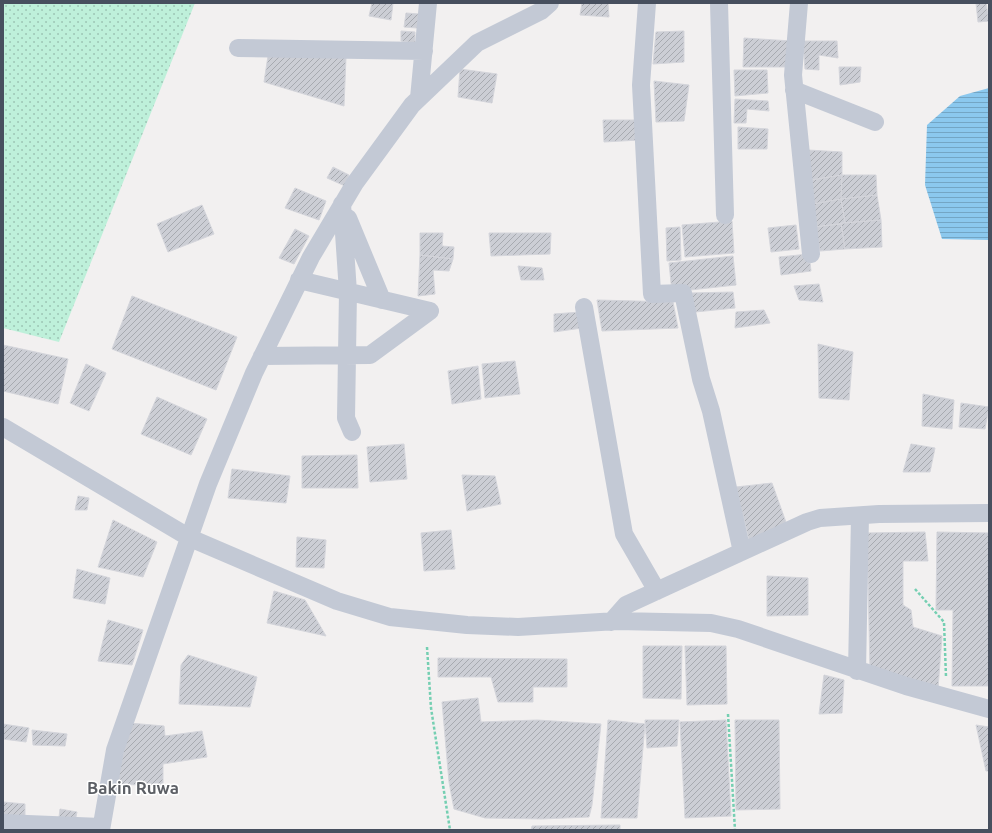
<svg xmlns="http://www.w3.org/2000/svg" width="992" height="833" viewBox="0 0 992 833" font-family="Ubuntu,sans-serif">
<defs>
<pattern id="grass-dots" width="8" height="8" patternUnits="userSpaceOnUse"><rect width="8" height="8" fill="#bef0da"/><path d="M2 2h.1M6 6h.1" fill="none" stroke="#9cc5b4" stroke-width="1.8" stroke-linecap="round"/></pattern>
<pattern id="water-rules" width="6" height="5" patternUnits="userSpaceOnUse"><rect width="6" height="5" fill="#8bc8ee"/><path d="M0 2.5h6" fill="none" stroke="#73a5c4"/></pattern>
<pattern id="building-hatch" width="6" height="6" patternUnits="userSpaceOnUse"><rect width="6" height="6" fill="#ccced5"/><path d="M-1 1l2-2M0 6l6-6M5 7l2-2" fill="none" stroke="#a7aab0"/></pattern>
</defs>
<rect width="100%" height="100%" fill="#f2f0f0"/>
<!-- grass -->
<path fill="url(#grass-dots)" d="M3,3h192l-136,339 -56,-14z"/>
<!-- water -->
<path fill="url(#water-rules)" d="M989,88v152l-47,-1 -17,-54 2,-60 33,-29z"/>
<!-- building -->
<path fill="url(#building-hatch)" stroke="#d4d5db" d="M372,3h21l-2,17 -22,-4z
M582,3h26l1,14 -29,-2z
M976,3h10l3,18 -11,1z
M406,13l13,1 -2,14 -13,-1z
M401,31l14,1v11l-14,-2z
M684,31v31l-31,2 3,-32z
M744,38l48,3 -3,26h-46z
M803,41h34l1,17 -19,-3v15l-14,-1z
M268,56l78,1 -2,49 -80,-24z
M839,67h22l-1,15 -20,3z
M460,69l37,5 -5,29 -34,-6z
M734,70h33l1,23 -33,3z
M654,81l35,4 -5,36 -28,1z
M735,99l33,2 1,10 -22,-2 -1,14h-12z
M603,120h34l2,20 -35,2z
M738,127l30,2 -1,20h-29z
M808,150l34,2v23l-31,5z
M333,167l16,8 -4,11 -18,-8z
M842,175h34l1,20 -36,4z
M842,175l-1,24 -28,5 -2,-24z
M295,188l31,13 -7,19 -34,-12z
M877,195l4,25 -36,3 -4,-24z
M841,199l4,24 -31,4 -1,-23z
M202,205l12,29 -46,18 -11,-28z
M881,220l1,27 -37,2 -4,-26z
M732,221l2,32 -49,4 -3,-32z
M841,224l4,25 -25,2 -6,-24z
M796,225l3,24 -28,3 -3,-24z
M680,227l1,33 -14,1 -1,-33z
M295,229l14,7 -15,28 -15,-6z
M420,233h23l-1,13 12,1 -1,12 -33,-4z
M489,233h62l-1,21 -59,2z
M809,254l2,17 -30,4 -2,-18z
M420,255l33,4 -4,12 -16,-1 2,24 -17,2z
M733,256l3,29 -64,7 -3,-29z
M518,266l24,2 2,12h-23z
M819,284l4,18 -24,-2 -5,-14z
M733,292l2,16 -40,4 -4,-19z
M132,296l105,41 -21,53 -104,-41z
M597,300l76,2 5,26 -76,3z
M764,310l6,13 -35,5 1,-16z
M581,312l1,16 -28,4v-18z
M818,344l35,8 -4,48 -30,-2z
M3,345l65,14 -10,45 -55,-13z
M515,361l5,33 -35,4 -3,-34z
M86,364l20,9 -17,38 -19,-8z
M478,366l3,33 -29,5 -4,-33z
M923,394l31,6 -2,29 -30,-3z
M157,397l50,22 -16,36 -50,-21z
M961,403l28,4 -4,22 -26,-2z
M404,444l3,35 -37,3 -3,-35z
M911,444l24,4 -5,24h-27z
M357,455l1,33h-56v-32z
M232,469l58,7 -4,27 -58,-5z
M462,475l33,1 6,28 -34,7z
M772,483l15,42 -38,15 -13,-53z
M78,496l11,2 -2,12h-12z
M113,520l44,22 -14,35 -45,-10z
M451,530l4,39 -31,2 -3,-38z
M925,532l3,29h-25v44l8,5 2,17 29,9 -4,53 -68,-20 -3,-136z
M937,532l52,1v153h-37l1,-76h-17z
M297,537l29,3 -2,28 -28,-1z
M77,569l33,9 -5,26 -32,-6z
M767,576l41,2v37l-41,1z
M274,591l31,9 21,36 -59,-13z
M108,620l35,10 -11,35 -34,-4z
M643,646h39l-1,53 -38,-1z
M685,646h41l1,58 -40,1z
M188,655l69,22 -7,30 -71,-3 2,-39z
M438,658l129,1v28h-34v15h-35l-7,-25h-53z
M824,675l20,5 -2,33 -23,1z
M478,698l3,24 56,-2 64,4 -9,81 -3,12 -48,2 -56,-1 -31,-9 -5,-27 -7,-80z
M608,720l37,4 -8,94h-36z
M645,720h34l-2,26 -30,2z
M726,720l5,96 -46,2 -5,-96z
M735,720h44l1,89 -44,1z
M129,723l35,3 1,10 37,-5 5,26 -44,7v22l-46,-2z
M3,724l26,4 -3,14 -23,-3z
M976,725l13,2v44h-3z
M32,730l35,4 -2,12 -32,-1z
M3,802l22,2v14l-22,-1z
M60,809l17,3 -2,10 -17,3z
M620,825v5h-89l1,-4z"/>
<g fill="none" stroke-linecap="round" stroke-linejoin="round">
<!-- path -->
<path stroke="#75cfb2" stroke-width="2.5" stroke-dasharray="3 2" stroke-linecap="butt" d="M915,589l29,33 2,55
M427,647l4,61 19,122
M728,714l7,116"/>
<!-- street -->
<path stroke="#c3c9d5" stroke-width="18" d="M647,3l-6,82 11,209 31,-1 18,86 10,32 31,141
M719,3l6,212
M799,3l-6,72 18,179
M238,48l186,3
M794,90l81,32
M419,98l9,-95
M342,204l6,88 -2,126 6,14
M348,218l34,82
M299,280l131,31
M584,307l40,227 33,57
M262,356l108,-1 60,-44
M3,427l187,111 147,63 53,16 77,8 51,2 99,-6 94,2 27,6 168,57 83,23
M611,622l15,-17 181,-83 13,-4 59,-4 110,-1
M857,671l3,-155
M3,823l98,4
M101,830l14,-80 93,-266 46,-111 57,-116 44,-74 57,-78 65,-62 64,-32 9,-8"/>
</g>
<g text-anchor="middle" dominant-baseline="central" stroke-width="3" stroke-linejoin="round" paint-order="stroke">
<!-- district labels -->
<g font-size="17" font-weight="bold" fill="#5c5f65" stroke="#fff">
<text x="133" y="787">Bakin Ruwa</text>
</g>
</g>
<!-- border -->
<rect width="992" height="833" fill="none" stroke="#474f5e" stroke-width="8"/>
</svg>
